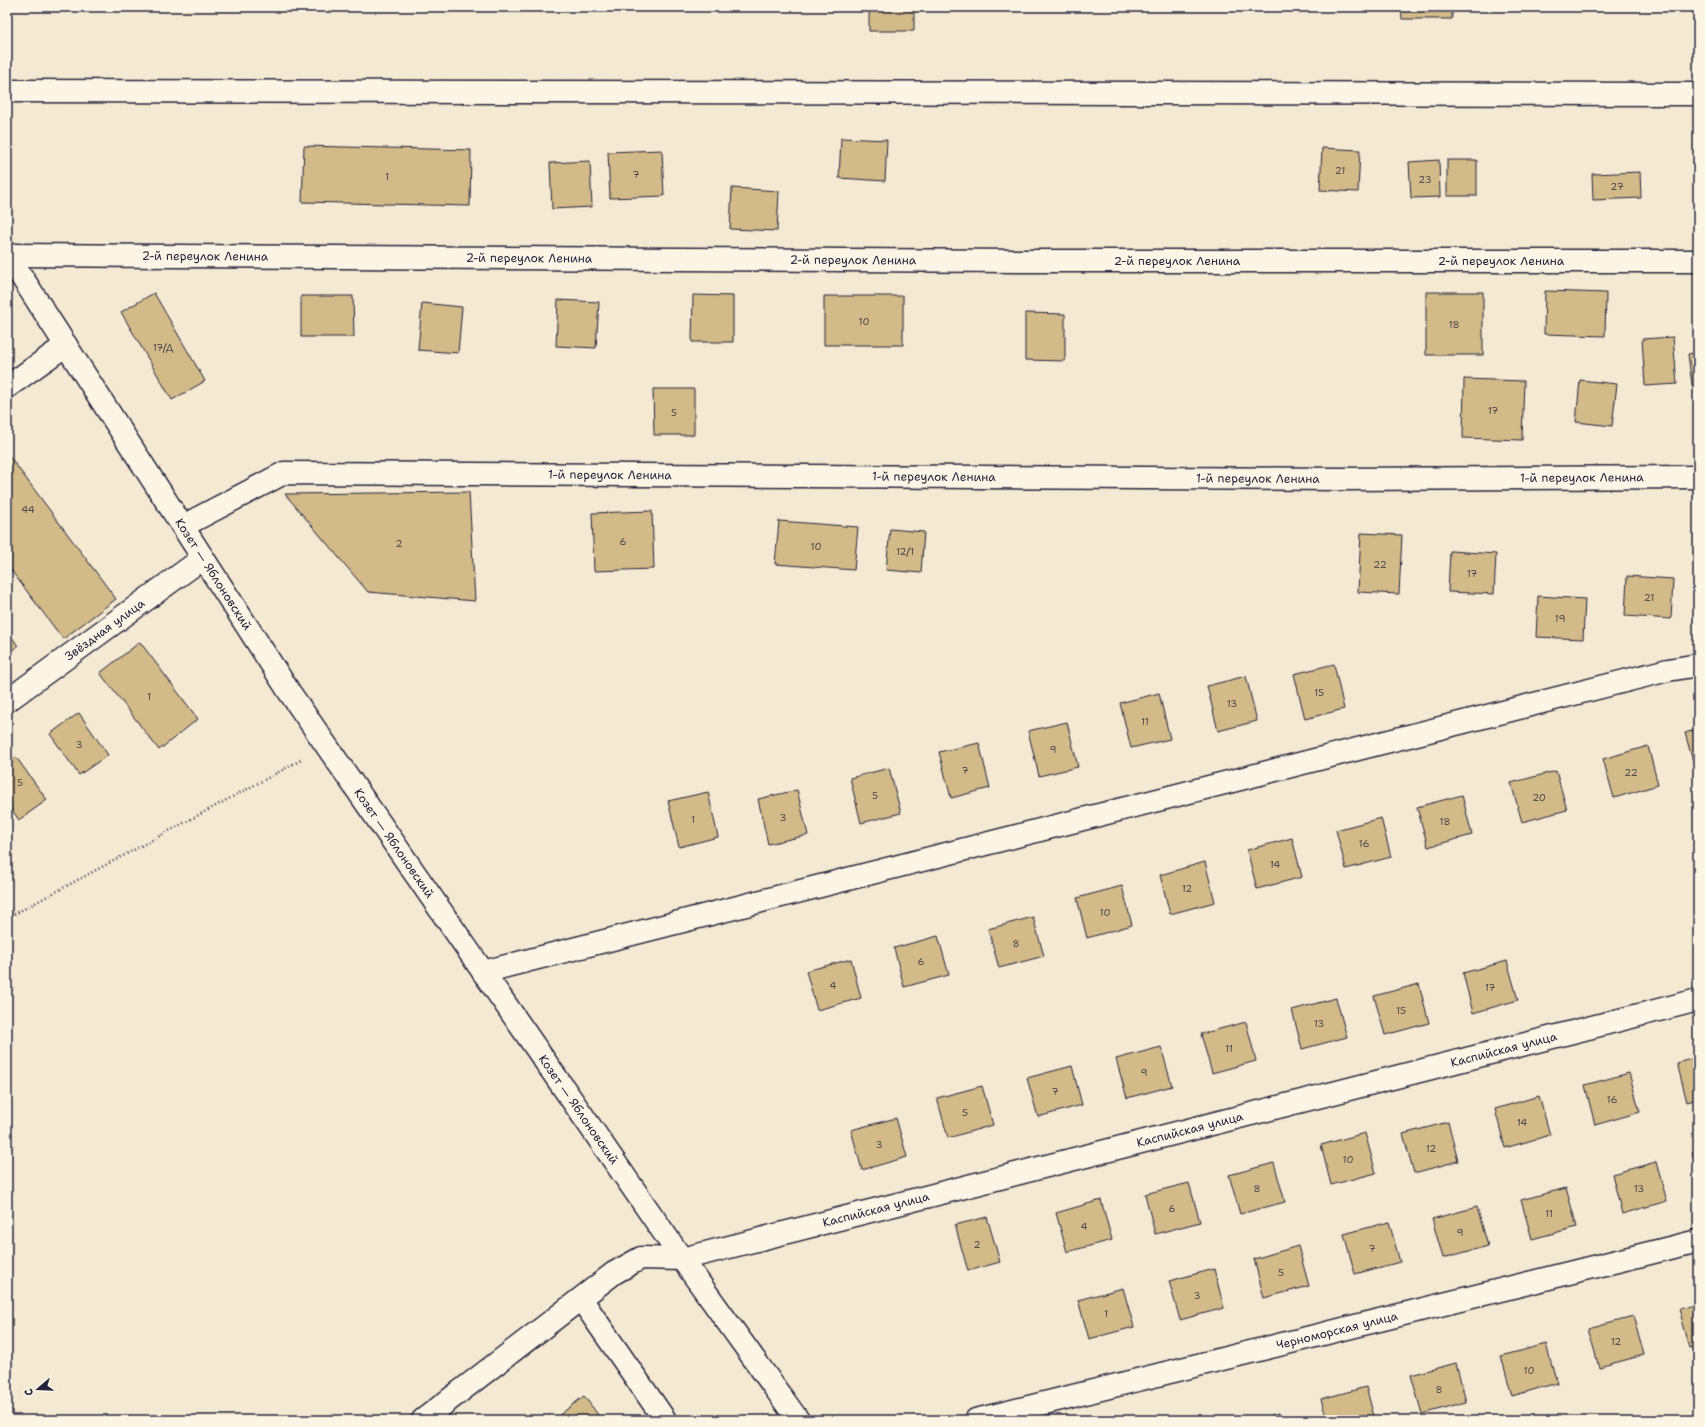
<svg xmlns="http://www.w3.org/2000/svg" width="1705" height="1427" viewBox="0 0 1705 1427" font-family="'Shantell Sans',sans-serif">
<rect width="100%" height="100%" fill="#f4e9d3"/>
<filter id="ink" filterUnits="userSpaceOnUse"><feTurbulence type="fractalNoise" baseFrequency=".025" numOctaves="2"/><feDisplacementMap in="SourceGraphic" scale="8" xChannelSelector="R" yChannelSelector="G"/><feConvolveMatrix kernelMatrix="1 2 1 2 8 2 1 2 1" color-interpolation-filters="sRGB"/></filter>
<g filter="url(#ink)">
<!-- building -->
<path fill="#d2ba89" stroke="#22223b" d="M869,7h45v24h-45z
M1401,7h51v12h-50z
M841,138l46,2 -2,41 -46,-3z
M304,146l167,4 -1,56 -168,-4z
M1322,148l38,2 -2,42 -38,-2z
M662,150l2,46 -54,2 -2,-46z
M1439,160l1,37 -29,1 -2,-36z
M1447,160h30v36h-30z
M590,161l2,46 -40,2 -2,-46z
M1640,172l1,26 -48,2 -1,-26z
M732,188l47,3 -2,40 -47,-2z
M1545,291l61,2 -1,43 -61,-2z
M1426,292h57v63h-57z
M154,293l51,88 -33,19 -51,-88z
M693,295l40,1v46h-41z
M301,296h52l1,41h-53z
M824,296h79v49h-79z
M558,300l41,2 -3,46 -40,-2z
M422,303l40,4 -4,46 -40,-3z
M1025,313l40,1v47l-40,-1z
M1673,337l4,47 -32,2 -3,-47z
M1698,352v32l-6,1 -4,-31z
M1464,379l60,2 -2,59 -59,-2z
M1580,380l37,4 -5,42 -36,-4z
M653,389h41v46h-40z
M7,453l109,146 -53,40 -56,-74z
M469,492l6,109 -107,-9 -83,-98z
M652,511l2,58 -60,2 -2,-58z
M779,521l79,6 -4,43 -79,-6z
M890,529l34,3 -3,41 -35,-3z
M1361,533l41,2 -3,59 -41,-2z
M1450,551l46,3 -2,40 -46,-2z
M1627,576l46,3 -2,40 -46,-3z
M1538,596l47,3 -2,40 -47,-2z
M7,630l11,16 -11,8z
M140,642l58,77 -39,31 -59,-77z
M1334,664l10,45 -39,10 -11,-45z
M1246,676l11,45 -39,10 -11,-45z
M1159,693l11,46 -39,9 -11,-45z
M79,713l29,42 -29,20 -29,-41z
M1067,722l11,45 -39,9 -11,-45z
M1698,729v42l-2,1 -11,-39z
M979,743l11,45 -39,10 -12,-46z
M1648,746l10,39 -44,13 -11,-39z
M16,757l31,43 -28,20 -12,-17v-40z
M889,768l12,45 -40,10 -11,-45z
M1556,771l11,39 -45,12 -11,-39z
M797,790l11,45 -40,9 -10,-45z
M708,792l10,45 -39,10 -11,-46z
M1462,795l10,40 -44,12 -11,-40z
M1381,818l10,39 -45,12 -10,-39z
M1292,838l10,39 -45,12 -10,-39z
M1205,862l10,40 -45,12 -10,-39z
M1122,886l10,39 -45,13 -10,-40z
M1033,917l11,39 -45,12 -11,-39z
M938,936l11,39 -45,12 -10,-39z
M851,959l10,39 -44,12 -11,-39z
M1507,961l11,39 -45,13 -10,-40z
M1419,984l10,39 -44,12 -11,-39z
M1336,998l11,39 -45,12 -10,-39z
M1246,1022l10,39 -44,12 -11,-39z
M1161,1047l11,39 -45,12 -11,-39z
M1698,1057v42l-11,3 -10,-39z
M1072,1066l10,39 -44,12 -11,-39z
M1629,1073l11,39 -45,13 -10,-40z
M982,1086l11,39 -45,13 -11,-40z
M1539,1096l11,39 -45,13 -10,-39z
M896,1118l11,39 -45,13 -11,-40z
M1448,1122l10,39 -44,12 -11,-39z
M1365,1133l11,40 -45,12 -10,-40z
M1698,1150v24l-6,-22z
M1656,1162l11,39 -45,13 -10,-40z
M1274,1163l11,39 -45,12 -11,-39z
M1189,1183l11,39 -45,12 -10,-40z
M1566,1188l11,39 -45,12 -11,-39z
M1101,1200l11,40 -45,12 -11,-39z
M1477,1207l11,39 -45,12 -11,-39z
M987,1217l13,45 -32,9 -13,-46z
M1389,1222l11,40 -45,12 -11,-40z
M1298,1246l11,40 -45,12 -10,-39z
M1214,1269l10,39 -44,12 -11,-39z
M1123,1288l11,39 -45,12 -11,-39z
M1698,1304v42l-8,2 -11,-39z
M1633,1316l11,39 -45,12 -11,-39z
M1546,1344l11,39 -45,13 -11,-40z
M1456,1363l10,39 -44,12 -11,-39z
M1366,1387l9,33h-48l-6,-21z
M584,1396l18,24h-49z
M1279,1413l2,7h-26z"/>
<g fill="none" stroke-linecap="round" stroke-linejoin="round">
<!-- minor casing -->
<g stroke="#22223b" stroke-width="25">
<g id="minor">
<path d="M7,91l1691,3"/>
<path id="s1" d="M7,254l283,439 392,566 116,161"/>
<path id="s2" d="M8,255l1010,6h680"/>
<path d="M7,387l59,-42"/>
<path id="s3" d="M183,526l101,-53 1056,6 358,-2"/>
<path id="s4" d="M7,701l196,-143"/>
<path d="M483,972l1185,-302 30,-5"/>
<path d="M581,1299l84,121"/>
<path id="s5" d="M423,1420l191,-147 27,-15 41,1 1016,-259"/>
<path id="s6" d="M976,1420l722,-179"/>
</g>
</g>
<!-- path -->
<path stroke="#22223b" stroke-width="2.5" stroke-dasharray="1 3" stroke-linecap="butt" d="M7,918l296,-159"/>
<!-- minor -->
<use href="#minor" stroke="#fcf5e5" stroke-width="22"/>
</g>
</g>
<g text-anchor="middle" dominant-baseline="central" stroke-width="3" stroke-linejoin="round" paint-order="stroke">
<!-- number labels -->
<g font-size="10" fill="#4e484e">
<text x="1340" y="170">21</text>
<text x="636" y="174">7</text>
<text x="387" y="176">1</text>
<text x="1425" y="179">23</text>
<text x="1617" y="186">27</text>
<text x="864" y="321">10</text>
<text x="1454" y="324">18</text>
<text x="163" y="347">17/Д</text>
<text x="1493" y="410">17</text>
<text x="674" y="412">5</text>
<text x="28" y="509">44</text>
<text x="623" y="541">6</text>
<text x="399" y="543">2</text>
<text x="816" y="546">10</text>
<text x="905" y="551">12/1</text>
<text x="1380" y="564">22</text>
<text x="1472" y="573">17</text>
<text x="1649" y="597">21</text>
<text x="1560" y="618">19</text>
<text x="1319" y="692">15</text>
<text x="149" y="696">1</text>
<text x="1232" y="703">13</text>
<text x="1145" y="721">11</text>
<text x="79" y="744">3</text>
<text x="1053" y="749">9</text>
<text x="965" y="770">7</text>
<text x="1631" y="772">22</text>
<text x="20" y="782">5</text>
<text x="875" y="795">5</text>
<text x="1539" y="797">20</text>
<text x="783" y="817">3</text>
<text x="693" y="819">1</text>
<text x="1445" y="821">18</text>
<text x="1364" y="843">16</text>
<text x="1275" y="864">14</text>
<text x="1187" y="888">12</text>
<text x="1105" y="912">10</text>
<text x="1016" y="943">8</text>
<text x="921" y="961">6</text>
<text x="833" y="985">4</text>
<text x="1490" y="987">17</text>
<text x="1401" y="1010">15</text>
<text x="1319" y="1023">13</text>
<text x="1229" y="1048">11</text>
<text x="1144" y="1072">9</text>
<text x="1055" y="1091">7</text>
<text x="1612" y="1099">16</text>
<text x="965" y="1112">5</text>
<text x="1522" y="1122">14</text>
<text x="879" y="1144">3</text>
<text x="1431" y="1148">12</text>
<text x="1348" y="1159">10</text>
<text x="1257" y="1188">8</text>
<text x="1639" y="1188">13</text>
<text x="1172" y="1208">6</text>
<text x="1549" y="1213">11</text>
<text x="1084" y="1226">4</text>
<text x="1460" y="1232">9</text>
<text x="977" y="1244">2</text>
<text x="1372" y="1248">7</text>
<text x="1281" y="1272">5</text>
<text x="1197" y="1295">3</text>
<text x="1106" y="1313">1</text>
<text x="1616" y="1341">12</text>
<text x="1529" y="1370">10</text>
<text x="1439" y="1389">8</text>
</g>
<!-- street labels -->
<g font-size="12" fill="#22223b" stroke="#fcf5e5">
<text stroke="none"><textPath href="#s2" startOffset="197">2-й переулок Ленина</textPath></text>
<text stroke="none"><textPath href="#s2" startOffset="521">2-й переулок Ленина</textPath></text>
<text stroke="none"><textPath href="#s2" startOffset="845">2-й переулок Ленина</textPath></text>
<text stroke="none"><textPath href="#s2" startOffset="1169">2-й переулок Ленина</textPath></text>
<text stroke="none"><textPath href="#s2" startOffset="1493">2-й переулок Ленина</textPath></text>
<text stroke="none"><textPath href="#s3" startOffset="440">1-й переулок Ленина</textPath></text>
<text stroke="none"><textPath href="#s3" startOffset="764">1-й переулок Ленина</textPath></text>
<text stroke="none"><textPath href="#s3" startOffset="1088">1-й переулок Ленина</textPath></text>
<text stroke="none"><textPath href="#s3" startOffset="1412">1-й переулок Ленина</textPath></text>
<text stroke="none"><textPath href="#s1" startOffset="381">Козет — Яблоновский</textPath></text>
<text stroke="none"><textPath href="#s4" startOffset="121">Звёздная улица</textPath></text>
<text stroke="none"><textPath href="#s1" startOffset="705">Козет — Яблоновский</textPath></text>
<text stroke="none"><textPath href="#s5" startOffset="1161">Каспийская улица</textPath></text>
<text stroke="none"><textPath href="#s1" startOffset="1029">Козет — Яблоновский</textPath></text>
<text stroke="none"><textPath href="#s5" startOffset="837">Каспийская улица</textPath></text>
<text stroke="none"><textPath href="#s5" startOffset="513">Каспийская улица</textPath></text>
<text stroke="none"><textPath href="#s6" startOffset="372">Черноморская улица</textPath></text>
</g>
</g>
<!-- margin -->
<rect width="1705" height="1427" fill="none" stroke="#fcf5e5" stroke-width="24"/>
<rect x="12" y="12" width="1681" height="1403" fill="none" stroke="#22223b" stroke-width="1.5" filter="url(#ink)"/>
<!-- north arrow -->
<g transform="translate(38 1389) rotate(251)" stroke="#fcf5e5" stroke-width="3" paint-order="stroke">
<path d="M0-3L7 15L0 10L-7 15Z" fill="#22223b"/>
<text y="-6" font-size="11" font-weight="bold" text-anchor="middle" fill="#22223b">С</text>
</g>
</svg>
